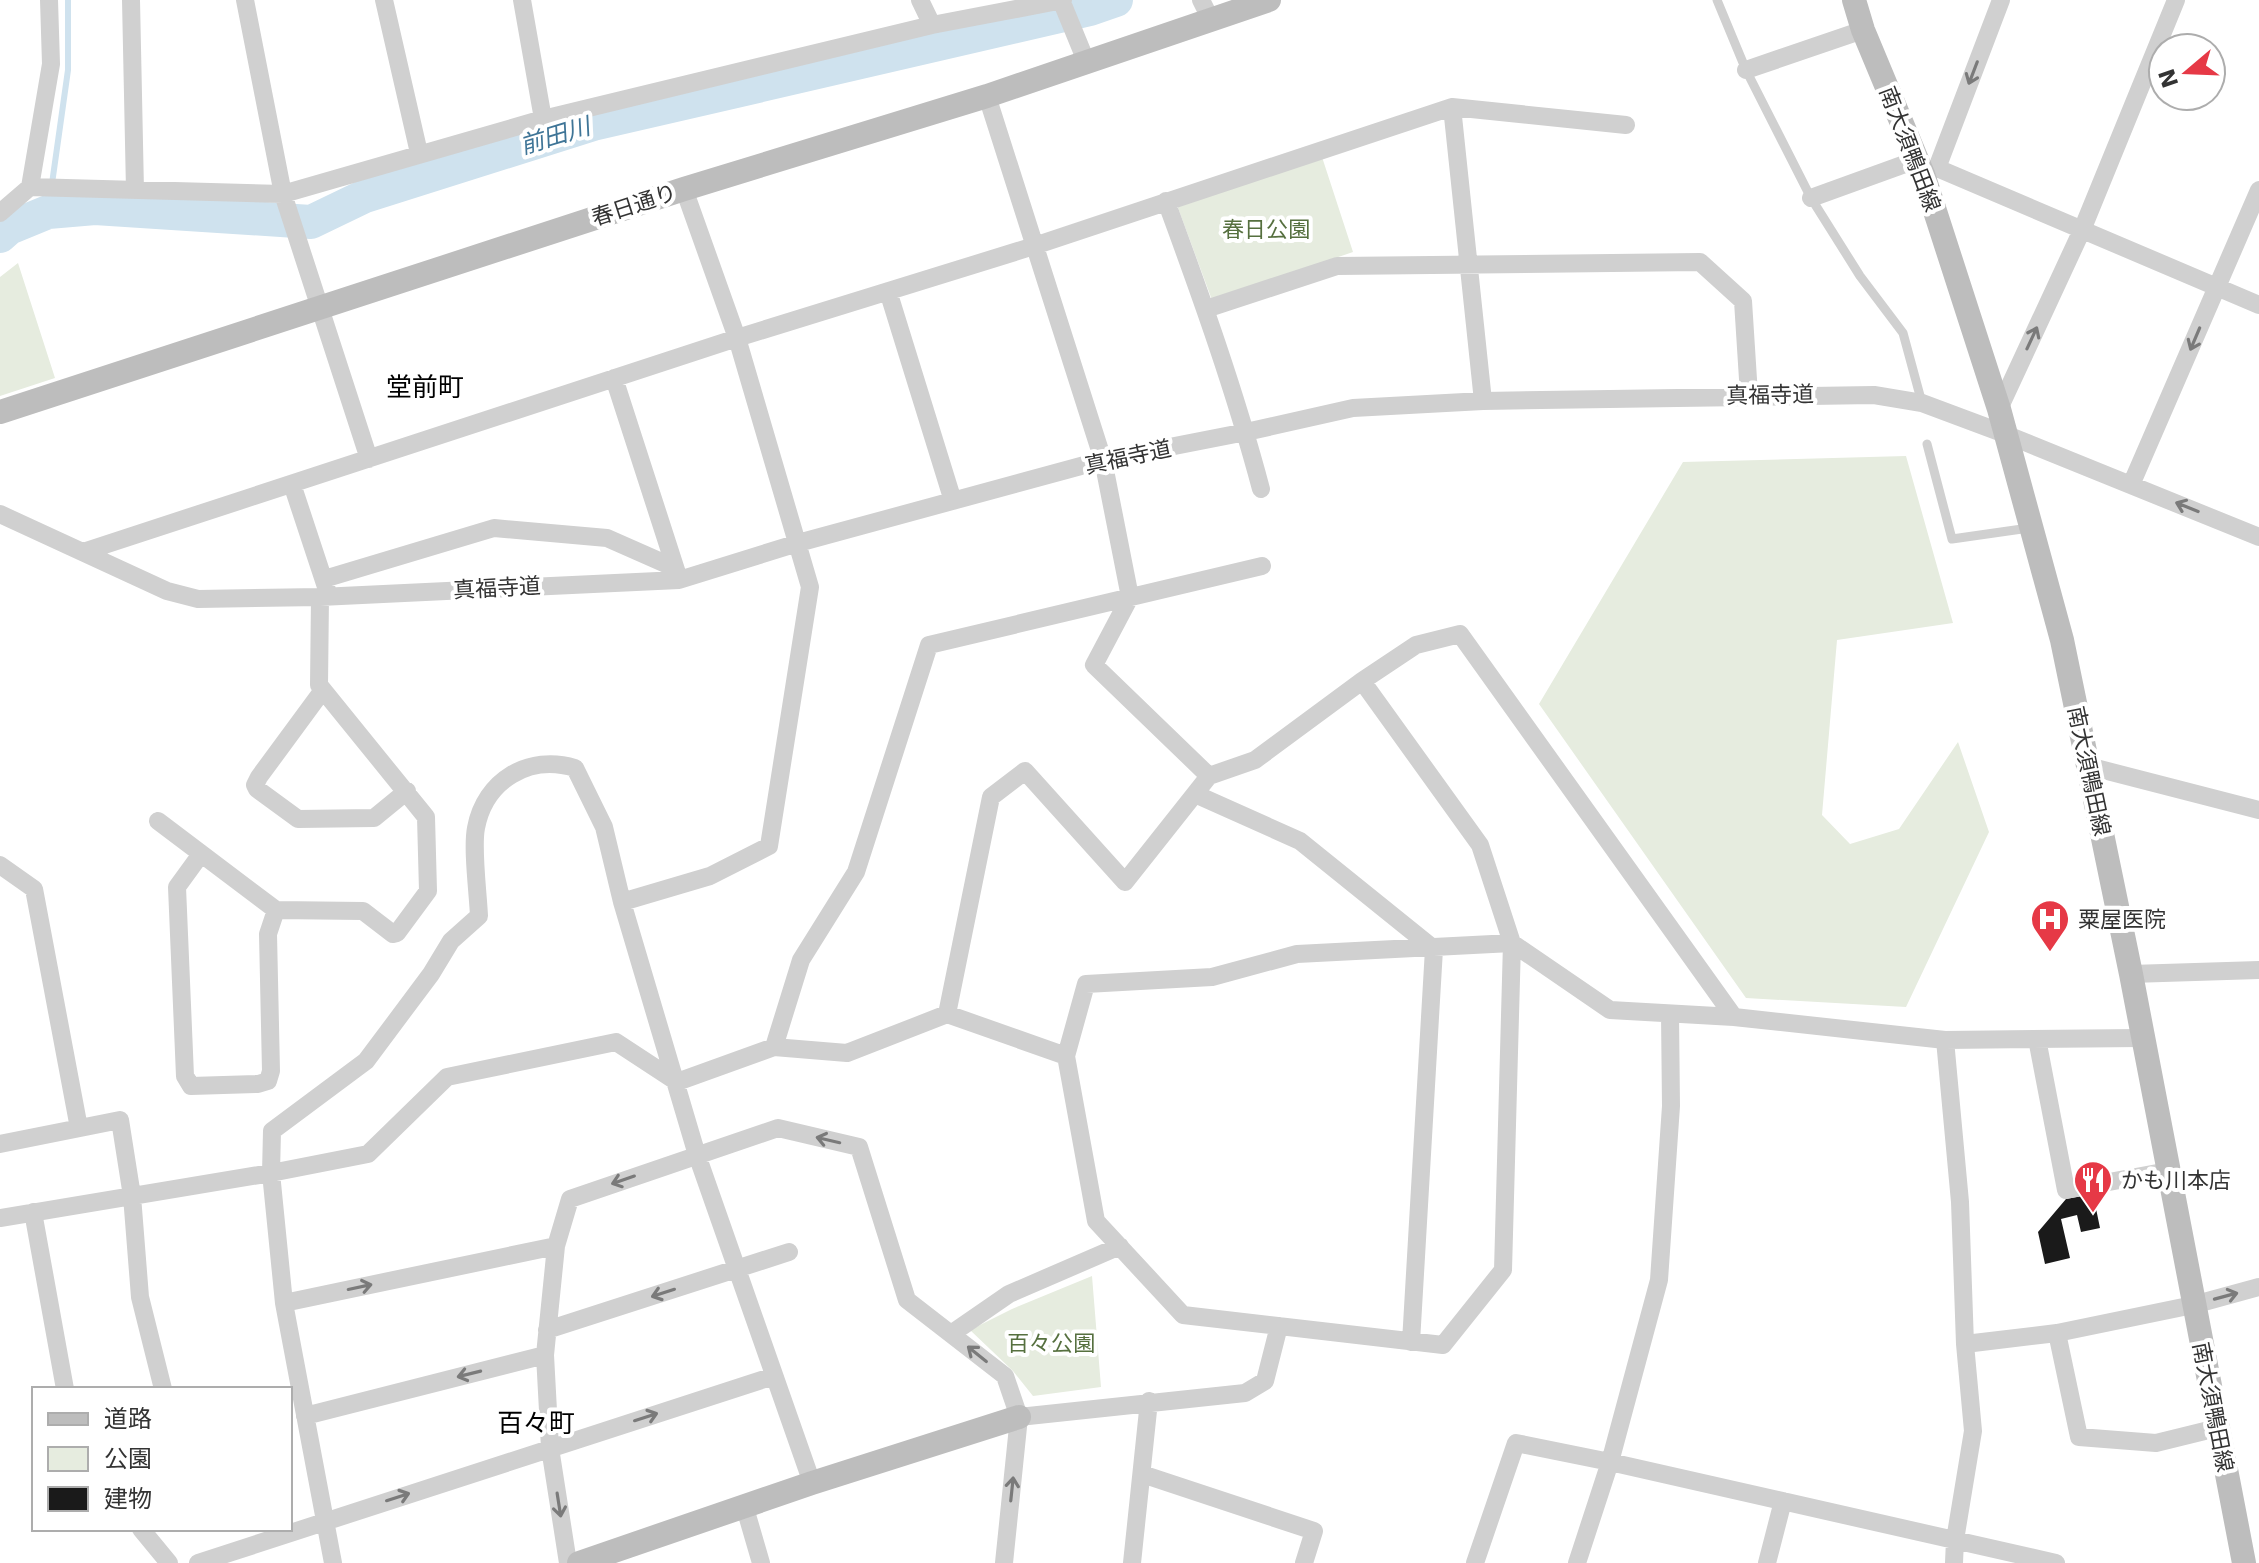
<svg xmlns="http://www.w3.org/2000/svg" width="2259" height="1563" viewBox="0 0 2259 1563" font-family="'DejaVu Sans','Noto Sans JP',sans-serif">
<rect width="100%" height="100%" fill="#fff"/>
<!-- green -->
<path fill="#e6ecdf" d="M1322,157l31,95 -141,48 -35,-95z
M18,263l37,115 -55,18v-119z
M1906,456l47,167 -116,17 -15,175 28,29 49,-15 59,-87 31,90 -83,175 -160,-9 -207,-294 144,-242z
M1092,1276l9,111 -68,9 -20,-25 -43,-41 42,-21z"/>
<g fill="none" stroke-linecap="round" stroke-linejoin="round">
<!-- stream -->
<path stroke="#cfe2ee" stroke-width="6" d="M48,212l20,-142v-70"/>
<!-- river -->
<path stroke="#cfe2ee" stroke-width="34" d="M0,236l9,-8 39,-16 47,-4 216,14 54,-26 228,-72 497,-115 26,-9"/>
</g>
<!-- building -->
<path fill="#1a1a1a" d="M2093,1194l7,34 -19,4 -4,-17 -16,4 9,39 -25,6 -7,-32 28,-33z"/>
<g fill="none" stroke-linecap="round" stroke-linejoin="round">
<!-- lane -->
<path stroke="#d0d0d0" stroke-width="9" d="M1717,0l29,70 65,128 49,78 43,57 19,70
M1927,444l25,95 77,-11"/>
<!-- street -->
<path stroke="#d0d0d0" stroke-width="18" d="M131,0l4,190
M245,0l38,194 86,265
M384,0l35,153
M522,0l21,119
M920,0l12,25
M1061,0l25,61
M1201,0l9,18
M1746,70l117,-40
M987,96l116,364 27,137 -36,68 115,111 46,-16 107,-79 54,-36 44,-11 274,383
M1452,107l31,294
M1937,168l64,-168
M1923,174l14,-6 322,137
M30,187l253,7 260,-75 389,-94 131,-25
M684,189l53,149 73,249 -41,259 -59,30 -88,26 75,253 115,328
M1811,198l105,-38
M1166,201c35,95 69,190 95,288
M0,213l30,-26 21,-123 -2,-64
M888,291l65,210
M1206,309l131,-43 363,-4 43,39 6,94
M614,378l63,195
M1999,409l83,-179 94,-230
M292,484l35,106
M2131,485l128,-295
M0,514l167,77 31,8 122,-2 359,-17 119,-37 305,-83 143,-28 107,-24 130,-7 391,-6 48,8 83,31 254,103
M83,552l654,-214 297,-92 418,-139 174,18
M324,579l170,-51 113,10 68,30
M1362,681l118,164 32,98 -9,327 -60,75 -260,-30 -87,-94 -30,-165 20,-72 126,-7 85,-23 215,-11 98,67 124,7 211,23 196,-2
M323,690l-64,87 -4,8 2,4 41,30 76,-1 33,-27
M2088,766l171,44
M1195,794l105,47 134,108 -23,393
M158,821l118,89 87,1 30,23 4,-1 31,-42 -2,-74 -107,-132 1,-88
M201,854l-24,33 8,189 6,10 67,-2 10,-3 3,-10 -3,-137 8,-24
M0,865l34,24 45,239
M2131,974l128,-4
M947,1014l119,42
M2037,1039l29,151 102,-19
M1945,1040l15,162 5,142 8,87 -18,109 -1,23
M774,1047l27,-87 55,-88 73,-227 333,-79
M677,1082l97,-35 73,6 100,-39 44,-217 34,-26 100,111 84,-106
M0,1144l120,-24 12,76 8,101 23,92
M33,1212l32,177
M0,1218l271,-45 97,-19 79,-77 169,-35 61,40
M284,1303l272,-57
M547,1330l242,-78
M2057,1333l22,104 77,6 61,-15
M951,1334l58,-40 111,-48
M1965,1344l92,-11 136,-28 66,-18
M305,1416l240,-61
M1019,1417l226,-24 20,-12 14,-55
M1142,1474l172,57 -10,32
M745,1508l16,55
M141,1529l28,34
M198,1563l576,-187
M333,1563l-49,-260 -13,-130 1,-42 94,-70 65,-87 20,-33 28,-25c-1,-23 -7,-68 -3,-88 9,-48 53,-74 99,-60l29,59 18,75
M568,1563l-18,-115 -5,-93 11,-109 14,-47 208,-71 81,19 48,153 98,76 14,41 -15,146
M1132,1563l17,-162
M1475,1563l41,-120 94,19 446,101
M1577,1563l33,-101 49,-182 12,-174 -1,-92
M1767,1563l16,-62"/>
<!-- secondary -->
<path stroke="#bdbdbd" stroke-width="24" d="M1854,0l9,30 60,144 76,235 63,231 69,334 113,589
M0,412l684,-223 303,-93 282,-96
M579,1563l233,-80 207,-66"/>
</g>
<!-- one-way arrows -->
<defs><path id="oneway-shaft" d="M-6 0H5M1.5-3L5.5 0L1.5 3" fill="none" stroke-width="1.6" stroke-linecap="round" stroke-linejoin="round" transform="scale(2)"/></defs>
<g stroke="#7a7a7a">
<use href="#oneway-shaft" transform="translate(1973 73) rotate(111)"/>
<use href="#oneway-shaft" transform="translate(2032 338) rotate(-65)"/>
<use href="#oneway-shaft" transform="translate(2195 339) rotate(113)"/>
<use href="#oneway-shaft" transform="translate(2187 507) rotate(-158)"/>
<use href="#oneway-shaft" transform="translate(828 1140) rotate(-167)"/>
<use href="#oneway-shaft" transform="translate(623 1180) rotate(161)"/>
<use href="#oneway-shaft" transform="translate(360 1287) rotate(-12)"/>
<use href="#oneway-shaft" transform="translate(663 1293) rotate(162)"/>
<use href="#oneway-shaft" transform="translate(2226 1296) rotate(-15)"/>
<use href="#oneway-shaft" transform="translate(977 1354) rotate(-141)"/>
<use href="#oneway-shaft" transform="translate(469 1374) rotate(166)"/>
<use href="#oneway-shaft" transform="translate(646 1417) rotate(-18)"/>
<use href="#oneway-shaft" transform="translate(1012 1489) rotate(-84)"/>
<use href="#oneway-shaft" transform="translate(398 1497) rotate(-18)"/>
<use href="#oneway-shaft" transform="translate(559 1505) rotate(81)"/>
</g>
<!-- icons -->
<defs>
<g id="hospital-pin" transform="scale(2)"><path d="M0 17L-7.5 6A9.5 9.5 0 1 1 7.5 6Z" fill="#e63946" stroke="#fff"/><path d="M-5-5h3v3.5h4V-5h3V5h-3V1.5h-4V5h-3Z" fill="#fff"/></g>
<g id="restaurant-pin" transform="scale(2)"><path d="M0 17L-7.5 6A9.5 9.5 0 1 1 7.5 6Z" fill="#e63946" stroke="#fff"/><path d="M-5-6h1v4h1v-4h1v4h1v-4h1v5L-1.5 .5V6h-2V.5L-5-1ZM5-6V6H3V1.5H1.5Q1.5-4 5-6Z" fill="#fff"/></g>
</defs>
<g fill-rule="evenodd">
<use href="#hospital-pin" x="2050" y="919"/>
<use href="#restaurant-pin" x="2093" y="1180"/>
</g>
<g text-anchor="middle" dominant-baseline="central" stroke-width="8" stroke-linejoin="round" paint-order="stroke">
<!-- street labels -->
<g font-size="22" fill="#333" stroke="#fff">
<text transform="translate(1910 149) rotate(69)">南大須鴨田線</text>
<text transform="translate(634 205) rotate(-18)">春日通り</text>
<text transform="translate(1770 395) rotate(-1)">真福寺道</text>
<text transform="translate(1128 457) rotate(-12)">真福寺道</text>
<text transform="translate(497 588) rotate(-3)">真福寺道</text>
<text transform="translate(2089 771) rotate(78)">南大須鴨田線</text>
<text transform="translate(2213 1407) rotate(79)">南大須鴨田線</text>
</g>
<!-- park labels -->
<g font-size="22" fill="#56703f" stroke="#fff">
<text x="1266" y="229">春日公園</text>
<text x="1051" y="1343">百々公園</text>
</g>
<!-- poi labels -->
<g font-size="22" fill="#333" stroke="#fff" text-anchor="start">
<text x="2078" y="919">粟屋医院</text>
<text x="2121" y="1180">かも川本店</text>
</g>
<!-- water labels -->
<g font-size="24" font-style="italic" fill="#3f7597" stroke="#fff">
<text transform="translate(555 136) rotate(-17)">前田川</text>
</g>
<!-- quarter labels -->
<g font-size="26" fill="#000" stroke="#fff">
<text x="425" y="387">堂前町</text>
<text x="536" y="1423">百々町</text>
</g>
</g>
<!-- legend -->
<rect x="32" y="1387" width="260" height="144" fill="#ffffff" stroke="#adadad" stroke-width="2"/>
<rect x="48" y="1413" width="40" height="12" fill="#bdbdbd" stroke="#adadad" stroke-width="2"/>
<text x="104" y="1427" font-size="24" fill="#333333">道路</text>
<rect x="48" y="1447" width="40" height="24" fill="#e6ecdf" stroke="#adadad" stroke-width="2"/>
<text x="104" y="1467" font-size="24" fill="#333333">公園</text>
<rect x="48" y="1487" width="40" height="24" fill="#1a1a1a" stroke="#adadad" stroke-width="2"/>
<text x="104" y="1507" font-size="24" fill="#333333">建物</text>
<!-- north arrow -->
<g transform="translate(2187 72) rotate(251)"><circle r="38" fill="#ffffff" stroke="#adadad" stroke-width="2"/>
<path d="M0-6L14 30L0 20L-14 30Z" fill="#e63946"/>
<text y="-12" font-size="22" font-weight="bold" text-anchor="middle" fill="#333333">N</text>
</g>
</svg>
